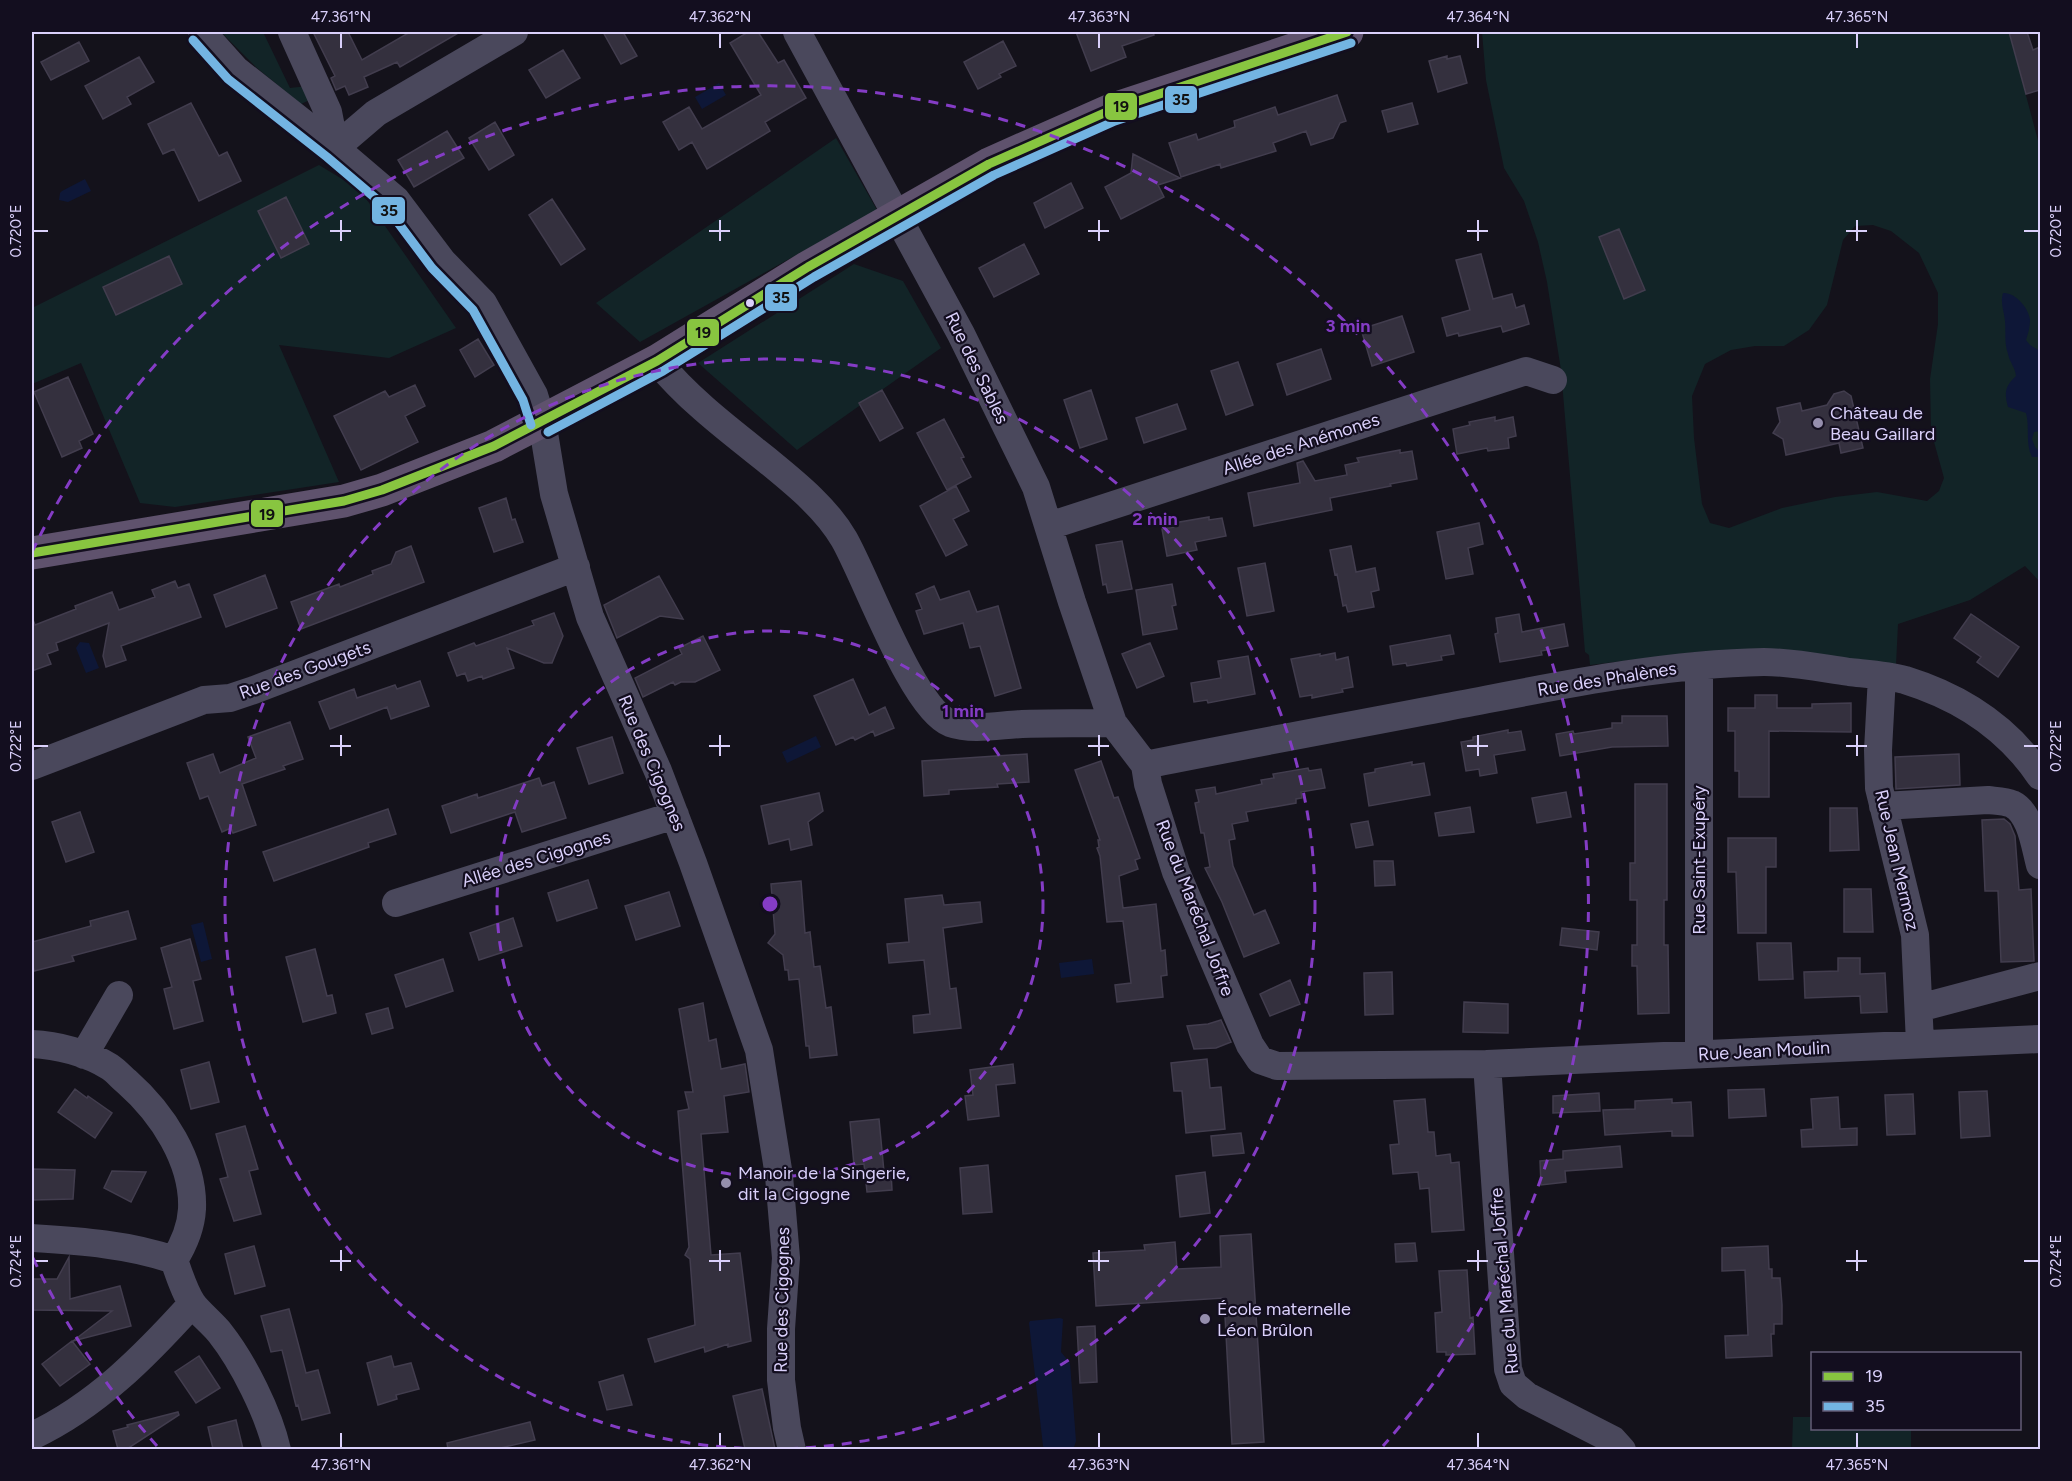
<svg xmlns="http://www.w3.org/2000/svg" width="2072" height="1481" viewBox="0 0 2072 1481" font-family="Figtree,sans-serif">
<rect width="100%" height="100%" fill="#14121b"/>
<!-- green -->
<path fill="#122427" fill-rule="evenodd" d="M221,32h42l27,56 18,-2 6,12 -13,6 -44,-36z
M1482,32h527l31,116v434l-15,-16 -55,34 -72,24 -2,41 -149,-15 -51,2 -106,13 -1,-10 -4,-3 -24,-282 -14,-88 -9,-40 -14,-41 -20,-33 -18,-88zM1873,225l18,6 28,22 19,40v31l-8,55 1,52 13,47 -5,13 -12,10 -50,-9 -42,5 -53,11 -53,20 -19,-5 -8,-19 -8,-66 -2,-42 13,-32 26,-14 24,-4h29l25,-16 18,-25 16,-65 12,-14z
M836,138l41,72 -237,132 -44,-39z
M319,165l41,25 96,138 -67,30 -110,-13 60,137 -164,25 -35,-4 -59,-140 -49,21v-76z
M854,264l49,17 38,67 -144,102 -99,-87z
M1793,1417h19v11l99,1v20h-119z"/>
<!-- water -->
<path fill="#0e1737" d="M719,83l7,12 -24,14 -7,-12z
M85,179l6,12 -23,11 -9,-2 1,-7 2,-2z
M2003,293c12,-1 26,15 27,27 0,7 -2,14 -4,20l4,5 10,6v80l-6,1 -2,7 3,8 5,5v5h-8c-7,-14 -2,-29 -6,-44l-18,-6c-4,-14 -3,-21 8,-31 -1,-9 -6,-13 -8,-22 -4,-11 -2,-22 -3,-33 -1,-10 -5,-18 -2,-28z
M80,642l9,1 10,25 -13,5 -10,-25z
M816,736l5,11 -34,16 -5,-11z
M203,922l9,37 -11,3 -10,-37z
M1092,959l2,15 -33,4 -2,-15z
M1060,1318l3,1 -2,33 9,11 6,78 -2,6 -29,2 -2,-3 -14,-123 1,-2z"/>
<!-- building -->
<path fill="#34303e" stroke="#423d4e" stroke-width="1.5" d="M313,32h35l14,28 48,-28h50l-60,35 -3,-5 -33,15 4,10 -19,8 -4,-9 -9,4 -5,-12 4,-2z
M603,32h20l14,24 -16,8z
M748,32h10l20,31 6,-3 22,38 -41,24 5,9 -63,38 -15,-27 -13,8 -16,-28 26,-15 13,22 59,-34 -31,-52z
M1076,32h77l1,3 -32,11 4,11 -35,14z
M2009,32h18l6,18 7,-3v43l-14,4z
M1003,41l13,25 -17,8 2,3 -23,12 -14,-27z
M79,42l10,19 -38,19 -10,-18z
M563,50l17,28 -34,20 -17,-28z
M1447,56v3l13,-3 7,27 -29,9 -9,-31z
M139,57l15,25 -27,15 4,7 -28,15 -18,-33z
M1337,95l9,26 -6,2 -7,15 -22,7 -5,-14 -33,12 3,8 -55,17 -1,-4 -39,13 -12,-34 27,-9 2,6 37,-13 -1,-6 41,-14 3,8z
M191,103l28,53 8,-4 14,29 -42,20 -25,-52 -11,5 -15,-30z
M1412,103l6,21 -30,8 -6,-21z
M495,122l19,33 -25,15 -20,-32z
M447,131l17,27 -50,29 -16,-27z
M1133,154l47,24 -22,7 6,12 -43,22 -16,-32 26,-14z
M1071,183l12,25 -38,20 -11,-25z
M286,197l23,47 -28,14 -23,-47z
M552,199l33,50 -24,16 -32,-50z
M1619,229l26,61 -21,9 -25,-62z
M1024,244l15,30 -45,23 -15,-29z
M1481,254l12,45 19,-5 4,14 8,-3 5,19 -26,8 -2,-6 -42,10 -1,-3 -11,3 -5,-18 28,-8 -14,-50z
M169,256l13,28 -66,31 -13,-28z
M1402,316l12,36 -42,14 -11,-37z
M478,339l16,26 -19,12 -15,-27z
M1321,349l10,30 -44,16 -10,-31z
M1238,362l15,43 -27,10 -15,-44z
M68,377l25,57 -14,7 3,7 -20,9 -28,-65z
M415,385l10,21 -20,10 13,26 -57,28 -27,-54 51,-25 4,6z
M882,390l21,38 -23,13 -21,-38z
M1091,390l16,49 -27,9 -16,-48z
M1844,391l7,5 12,52 -22,5 -2,-10 -53,12 -3,-16 -10,-6 7,-11 -3,-14 23,-5 2,8 25,-6 7,-11z
M1177,404l9,25 -42,14 -8,-25z
M1495,417v4l18,-4 3,19 -8,2 1,10 -21,3 -1,-3 -30,6 -4,-25 17,-4 -1,-3z
M944,419l20,38 -3,1 10,19 -24,13 -30,-57z
M1400,450v3l12,-2 5,28 -27,5 1,2 -61,12 2,12 -78,16 -6,-33 52,-10 -3,-20 6,-2 12,20 32,-6 -2,-10 14,-3 -2,-4z
M956,486l13,25 -16,8 14,26 -21,11 -26,-50z
M506,498l6,22 3,-1 8,23 -29,10 -15,-44z
M1209,517v3l13,-2 4,18 -31,6 2,8 -30,6 -5,-27 12,-2v-4z
M1479,523l4,21 -15,4 5,26 -27,5 -9,-47z
M1122,541l10,48 -24,4 -2,-9 -3,1 -7,-40z
M411,546l13,36 -123,47 -10,-27 48,-18 1,3 33,-13 -1,-3 19,-7 5,-12z
M1351,546l5,26 19,-4 4,22 -8,2 3,15 -26,5 -2,-7 -3,1 -6,-32 -2,1 -5,-25z
M1265,563l9,48 -27,5 -9,-48z
M265,575l12,33 -51,19 -12,-32z
M659,576l24,43 -23,-3 -43,22 -13,-33z
M175,581l3,7 11,-4 12,33 -80,29 5,14 -20,7 -3,-11 6,-33 -53,20 2,7 -11,4 4,10 -19,7v-54l3,8 41,-16 -1,-3 37,-14 7,18 36,-13 -3,-7z
M1172,584l4,21 -4,1 5,23 -34,6 -7,-45z
M934,586l6,14 29,-9 8,21 21,-6 23,82 -26,8 -15,-50 -10,2 -7,-25 -39,11 -8,-23 6,-2 -6,-15z
M554,613l9,23 -11,27h-8l-37,-15 7,20 -31,11 -1,-3 -14,5 -3,-8 -8,3 -9,-23 26,-10 2,3 58,-21 -2,-4z
M1519,614l3,18 42,-8 4,22 -27,5 1,4 -42,7 -5,-28 3,-1 -2,-15z
M1971,614l48,33 -21,30 -21,-15 4,-5 -27,-19z
M1450,635l4,19 -13,2 1,4 -35,6 -1,-3 -13,2 -3,-19z
M703,636l17,34 -25,12h-14l-6,3 -2,-3 -30,15 -8,-19 47,-24 -3,-6z
M1150,643l14,33 -27,12 -15,-34z
M1335,653l1,7 12,-3 5,30 -11,2 1,3 -16,3 -15,3v-3l-12,2 -9,-38 29,-5v2z
M1248,656l7,38 -47,9 -1,-3 -13,2 -3,-19 30,-5 -3,-17z
M853,679l16,36 16,-8 9,21 -19,8 -2,-5 -18,9 -2,-3 -17,8 -22,-49z
M420,681l9,25 -38,13 -4,-12 -57,22 -11,-27 35,-13 3,9 38,-13 2,4z
M1755,695h22v13h35v-4l39,-1v29l-82,-1v66h-30v-26h-4v-40h-7v-23h27z
M1622,716h45l1,30 -56,1 -52,9 -4,-22 17,-3 1,3 38,-6v-5h10z
M290,722l13,37 -20,7 2,3 -43,15 14,41 -23,8 -2,-5 -9,4 -14,-36 -8,3 -13,-36 26,-9 7,19 36,-15 -8,-21z
M1508,730v3l13,-2 4,19 -31,5 3,18 -17,3 -1,-7 -13,2 -5,-29 12,-2v-3z
M612,737l11,36 -34,11 -12,-36z
M1027,754l2,28 -32,2 1,3 -49,3v4l-25,2 -2,-35z
M1959,754l1,31 -64,4 -1,-32z
M1101,761l13,37 4,-1 22,61 -5,2 3,9 -19,7 4,32 33,-4 5,47 4,-1 2,25 -6,1 2,21 -46,5 -2,-17 16,-2 -8,-62 -16,1 -7,-66 -3,-8 2,-1 -1,-7h2l-25,-70z
M1412,762v3l12,-2 6,32 -61,11 -5,-32 11,-2v-3z
M1308,768l1,3 12,-2 4,19 -24,4 1,6 -6,1v4l-50,9 2,9 -16,3 3,15 -6,1 4,26 21,49 11,-5 14,33 -35,14 -22,-55 -17,-34 5,-1 -6,-34h-3l-6,-30 4,-1 -3,-12 19,-3 1,7 46,-10 -1,-4 13,-2 -1,-4z
M539,778l3,8 12,-4 12,36 -44,14 -7,-20 -64,21 -9,-27 35,-12 1,4z
M1635,784h32v116h-3v45h4l1,68 -31,1 -1,-48h-5v-21h5v-45h-7v-37h5z
M1566,792l5,25 -34,6 -5,-25z
M819,793l4,18 -15,11 4,23 -21,5 -2,-11 -20,5 -8,-38z
M1470,807l4,25 -35,4 -4,-23z
M1830,808h27l2,42 -29,1z
M388,809l8,25 -28,9 1,4 -95,34 -11,-29z
M80,812l14,40 -28,10 -14,-40z
M2004,819l6,5 5,12 4,54 12,-1 3,72 -33,1 -3,-71h-13l-3,-71z
M1368,821l5,24 -17,3 -5,-24z
M1728,838h48v29h-10v66h-28l-2,-61h-8z
M1374,861h19l2,24 -20,1z
M588,880l9,28 -40,13 -9,-28z
M801,881l4,52 5,-1 4,35 6,-1 6,42 5,-1 6,48 -27,3 -1,-12h-3l-7,-67 -10,1 -1,-10h-3l-2,-15 -15,-12 7,-9 -4,-50z
M1844,889h27l2,43h-29z
M669,892l11,34 -44,14 -11,-34z
M942,895l2,10 36,-3 2,20 -39,6 7,61 6,-1 5,40 -47,5 -1,-17 17,-2 -6,-54 -35,3 -2,-19 22,-2 -4,-43z
M128,911l8,28 -64,17 2,5 -40,10 -2,-10v-19l59,-16 -1,-5z
M513,918l9,28 -43,14 -9,-27z
M1562,928l37,4 -2,18 -37,-5z
M190,939l11,40 -8,2 10,40 -29,8 -10,-40 8,-2 -11,-39z
M1757,943h34l2,36 -34,1z
M315,949l12,47 5,-1 4,18 -33,9 -17,-65z
M1838,958h22v16l25,-1 2,39 -26,1 -1,-17 -55,2 -1,-26 34,-1z
M443,959l10,32 -47,16 -11,-32z
M1392,972l1,42 -28,1 -1,-42z
M1290,980l10,24 -30,12 -10,-22z
M1464,1002l44,2v29l-45,-1z
M703,1003l6,38 7,-2 5,30 24,-5 4,28 -25,4 4,36 -27,2 10,121 29,-2 11,88 -23,6v-3l-23,8 -1,-5 -49,15 -7,-23 47,-14 -5,-66 -5,-4 4,-8 -11,-136 11,-2 -4,-17h8l-14,-83z
M388,1008l5,20 -21,6 -6,-20z
M1221,1020l10,22 -15,6 -22,1 -7,-23 21,-2z
M1207,1059l3,29 11,-1 4,42 -39,4 -4,-42h-8l-3,-28z
M209,1062l10,40 -28,7 -10,-39z
M1013,1064l2,19 -19,2 3,31 -31,4 -3,-24 8,-1 -3,-25z
M75,1089l12,9 1,-2 24,17 -17,25 -37,-26z
M1764,1089l2,27 -37,2 -1,-28z
M1987,1091l3,45 -29,2 -2,-46z
M1599,1093l1,18 -47,2v-17z
M1913,1094l2,40 -28,1 -2,-40z
M1838,1097l2,32 17,-1v17l-55,2 -1,-17 12,-1 -2,-30z
M1425,1099l3,33h6l2,24 14,-2 1,9 8,-1 5,68 -32,2 -3,-44 -9,1 -2,-17 -25,2 -3,-29 9,-1 -5,-43z
M1672,1099v4l19,-1 2,34h-21v-5l-67,4 -2,-25 32,-1v-8z
M879,1119l5,53h7l1,18 -25,2 -3,-28 -10,1 -4,-43z
M245,1126l13,43 -9,2 12,43 -27,7 -14,-42 8,-2 -12,-43z
M1241,1133l3,20 -31,3 -2,-20z
M1620,1146l2,21 -57,4 1,11 -25,3 -1,-24 23,-2v-8z
M988,1165l4,47 -29,2 -3,-46z
M32,1169l43,1 -2,29 -41,1z
M112,1171l34,1 -15,30 -27,-14z
M1205,1172l5,41 -30,4 -4,-41z
M1251,1234l13,208 -32,2 -8,-146 -128,8 -3,-53 52,-3 -1,-5 31,-3 2,27 44,-2 -1,-31z
M1415,1243l2,18 -21,1 -1,-18z
M254,1246l11,40 -30,8 -10,-40z
M1768,1246l1,23h3v9h8l2,27v19h-8v10h-3l1,22 -46,2 -1,-22 23,-1 -3,-65 -23,1v-23z
M69,1257l1,42 50,-13 11,40 -58,15 39,-30 -80,-1v-31h25z
M1467,1270l3,48 3,-1 2,37 -29,1v-3h-9l-2,-39 7,-1 -3,-41z
M289,1309l17,64 12,-3 12,43 -28,7 -4,-15 -2,1 -14,-56 -11,2 -10,-36z
M1095,1326l2,56 -17,1 -3,-56z
M72,1341l18,23 -30,22 -18,-22z
M199,1356l21,32 -24,15 -21,-31z
M391,1356l3,11 17,-4 8,26 -23,6 1,4 -19,6 -11,-42z
M623,1375l9,30 -25,5 -8,-28z
M762,1389l13,60h-30l-12,-53z
M178,1412l1,3 -52,34h-9l-5,-18 15,-4 -1,-2z
M236,1420l7,29h-30l-5,-22z
M530,1422l5,18 -39,9h-48l-1,-6z"/>
<g fill="none" stroke-linecap="round" stroke-linejoin="round">
<!-- minor -->
<path stroke="#4a485c" stroke-width="28" d="M202,32l34,38 99,78 61,52 46,61 41,42 51,92 8,26 12,73 36,123 68,154 35,92 66,187 20,126 7,82 -5,71v51l6,48 5,22
M292,32l36,80 7,36
M797,32l164,302 75,153 36,115 41,121
M335,148l41,-35 138,-81
M657,361c32,39 72,69 111,100 28,23 58,47 76,78 22,38 69,170 106,184 23,8 49,2 72,1 31,-1 61,-1 91,-1l32,42 3,19 28,88 74,173 10,15 17,6 210,-2 21,305 5,15 14,12 86,44 9,10
M1049,526l477,-155 27,9
M1699,666v388
M1882,676l-4,74 1,38 36,147 5,108
M1145,765c99,-20 198,-38 297,-57 106,-20 214,-44 322,-46 28,0 57,6 85,10 18,2 38,3 56,8 55,17 103,48 135,96
M32,766l172,-66 26,-2 24,-8 322,-123
M1883,806l105,-6c9,1 17,1 24,4 19,9 23,43 28,61
M396,903l279,-88
M1919,1008l121,-32
M32,1044c25,1 56,9 78,23 6,4 12,11 17,15 35,31 67,79 65,127 -1,19 -8,35 -18,51
M84,1055l35,-60
M1487,1064l553,-25
M32,1238c47,3 97,6 142,22 5,14 10,31 18,43 5,8 21,21 28,30 23,29 49,81 57,117
M32,1436c64,-30 113,-80 160,-132"/>
<!-- major -->
<path stroke="#5f526d" stroke-width="33" d="M32,553l312,-52 38,-11 112,-44 48,-25 115,-60 151,-94 181,-103 122,-54 236,-78"/>
<!-- bus-1 casing -->
<g stroke="#130e1f" stroke-width="14">
<path id="bus-1" d="M32,553l312,-52 38,-11 112,-44 163,-85 151,-94 181,-103 122,-54 236,-78"/>
</g>
<!-- bus-2 casing -->
<g stroke="#130e1f" stroke-width="14">
<path id="bus-2" d="M193,40l35,39 99,78 60,51 45,60 41,42 50,90 8,25
M548,432l115,-61 151,-94 180,-102 121,-54 236,-78"/>
</g>
<!-- bus-1 -->
<use href="#bus-1" stroke="#88c540" stroke-width="9"/>
<!-- bus-2 -->
<use href="#bus-2" stroke="#73b4e2" stroke-width="9"/>
</g>
<!-- ticks -->
<path fill="none" stroke="#dad0fb" stroke-width="2" d="M341,33v15M720,33v15M1099,33v15M1478,33v15M1857,33v15M341,220v21M720,220v21M1099,220v21M1478,220v21M1857,220v21M33,231h15M330,231h21M709,231h21M1088,231h21M1467,231h21M1846,231h21M2024,231h15M341,735v21M720,735v21M1099,735v21M1478,735v21M1857,735v21M33,746h15M330,746h21M709,746h21M1088,746h21M1467,746h21M1846,746h21M2024,746h15M341,1250v21M720,1250v21M1099,1250v21M1478,1250v21M1857,1250v21M33,1261h15M330,1261h21M709,1261h21M1088,1261h21M1467,1261h21M1846,1261h21M2024,1261h15M341,1433v15M720,1433v15M1099,1433v15M1478,1433v15M1857,1433v15"/>
<!-- distance rings -->
<g fill="none" stroke="#843cc5" stroke-width="3" stroke-dasharray="10 8">
<circle cx="770" cy="904" r="273"/>
<circle cx="770" cy="904" r="545"/>
<path d="M157 1446A818 818 0 0 1 32 1256M32 552A818 818 0 1 1 1383 1446"/>
</g>
<!-- markers -->
<circle fill="#dad0fb" stroke="#130e1f" stroke-width="2" cx="750" cy="303" r="5"/>
<g fill="#958ead" stroke="#130e1f" stroke-width="2">
<circle cx="1818" cy="423" r="6"/>
<circle cx="726" cy="1183" r="6"/>
<circle cx="1205" cy="1319" r="6"/>
</g>
<g text-anchor="middle" dominant-baseline="central" stroke-width="4.5" stroke-linejoin="round" paint-order="stroke">
<!-- street labels -->
<g font-size="18" fill="#dad0fb" stroke="#130e1f">
<text transform="translate(977 368) rotate(64)">Rue des Sables</text>
<text transform="translate(1301 444) rotate(-18)">Allée des Anémones</text>
<text transform="translate(305 670) rotate(-20)">Rue des Gougets</text>
<text transform="translate(1607 679) rotate(-9)">Rue des Phalènes</text>
<text transform="translate(652 763) rotate(67)">Rue des Cigognes</text>
<text transform="translate(536 859) rotate(-17)">Allée des Cigognes</text>
<text transform="translate(1699 860) rotate(-90)">Rue Saint-Exupéry</text>
<text transform="translate(1897 860) rotate(77)">Rue Jean Mermoz</text>
<text transform="translate(1195 908) rotate(69)">Rue du Maréchal Joffre</text>
<text transform="translate(1764 1051) rotate(-3)">Rue Jean Moulin</text>
<text transform="translate(1504 1281) rotate(-95)">Rue du Maréchal Joffre</text>
<text transform="translate(782 1300) rotate(-89)">Rue des Cigognes</text>
</g>
<!-- poi labels -->
<g font-size="18" fill="#dad0fb" stroke="#130e1f" text-anchor="start">
<text x="1830" y="413">Château de<tspan x="1830" dy="21">Beau Gaillard</tspan></text>
<text x="738" y="1173">Manoir de la Singerie,<tspan x="738" dy="21">dit la Cigogne</tspan></text>
<text x="1217" y="1309">École maternelle<tspan x="1217" dy="21">Léon Brûlon</tspan></text>
</g>
</g>
<circle cx="770" cy="904" r="9" fill="#843cc5" stroke="#130e1f" stroke-width="3"/>
<g font-size="18" text-anchor="middle" font-weight="bold" fill="#843cc5" stroke="#130e1f" stroke-width="4.5" stroke-linejoin="round" paint-order="stroke">
<text x="1348" y="332">3 min</text>
<text x="1155" y="525">2 min</text>
<text x="963" y="717">1 min</text>
</g>
<g stroke="#130e1f" stroke-width="2">
<rect x="1164" y="85" width="34" height="29" rx="6" fill="#73b4e2"/>
<rect x="1104" y="92" width="34" height="29" rx="6" fill="#88c540"/>
<rect x="371" y="196" width="35" height="29" rx="6" fill="#73b4e2"/>
<rect x="764" y="283" width="34" height="29" rx="6" fill="#73b4e2"/>
<rect x="686" y="318" width="34" height="29" rx="6" fill="#88c540"/>
<rect x="250" y="499" width="34" height="29" rx="6" fill="#88c540"/>
</g>
<g font-size="16" text-anchor="middle" font-weight="bold" fill="#111">
<text x="1181" y="105">35</text>
<text x="1121" y="112">19</text>
<text x="389" y="216">35</text>
<text x="781" y="303">35</text>
<text x="703" y="338">19</text>
<text x="267" y="520">19</text>
</g>
<!-- border -->
<rect width="2072" height="1481" fill="none" stroke="#130e1f" stroke-width="66"/>
<!-- legend -->
<rect x="1811" y="1352" width="210" height="78" fill="#130e1f" stroke="#635c77" stroke-width="1.5"/>
<rect x="1823" y="1372" width="30" height="9" fill="#88c540" stroke="#635c77" stroke-width="1.5"/>
<text x="1865" y="1382" font-size="18" fill="#dad0fb">19</text>
<rect x="1823" y="1402" width="30" height="9" fill="#73b4e2" stroke="#635c77" stroke-width="1.5"/>
<text x="1865" y="1412" font-size="18" fill="#dad0fb">35</text>
<rect x="33" y="33" width="2006" height="1415" fill="none" stroke="#dad0fb" stroke-width="2"/>
<g font-size="15" text-anchor="middle" fill="#dad0fb">
<text x="341" y="22">47.361°N</text>
<text x="720" y="22">47.362°N</text>
<text x="1099" y="22">47.363°N</text>
<text x="1478" y="22">47.364°N</text>
<text x="1857" y="22">47.365°N</text>
<text transform="translate(2056 231) rotate(-90)" y="5">0.720°E</text>
<text transform="translate(16 231) rotate(-90)" y="5">0.720°E</text>
<text transform="translate(2056 746) rotate(-90)" y="5">0.722°E</text>
<text transform="translate(16 746) rotate(-90)" y="5">0.722°E</text>
<text transform="translate(2056 1261) rotate(-90)" y="5">0.724°E</text>
<text transform="translate(16 1261) rotate(-90)" y="5">0.724°E</text>
<text x="341" y="1470">47.361°N</text>
<text x="720" y="1470">47.362°N</text>
<text x="1099" y="1470">47.363°N</text>
<text x="1478" y="1470">47.364°N</text>
<text x="1857" y="1470">47.365°N</text>
</g>
</svg>
